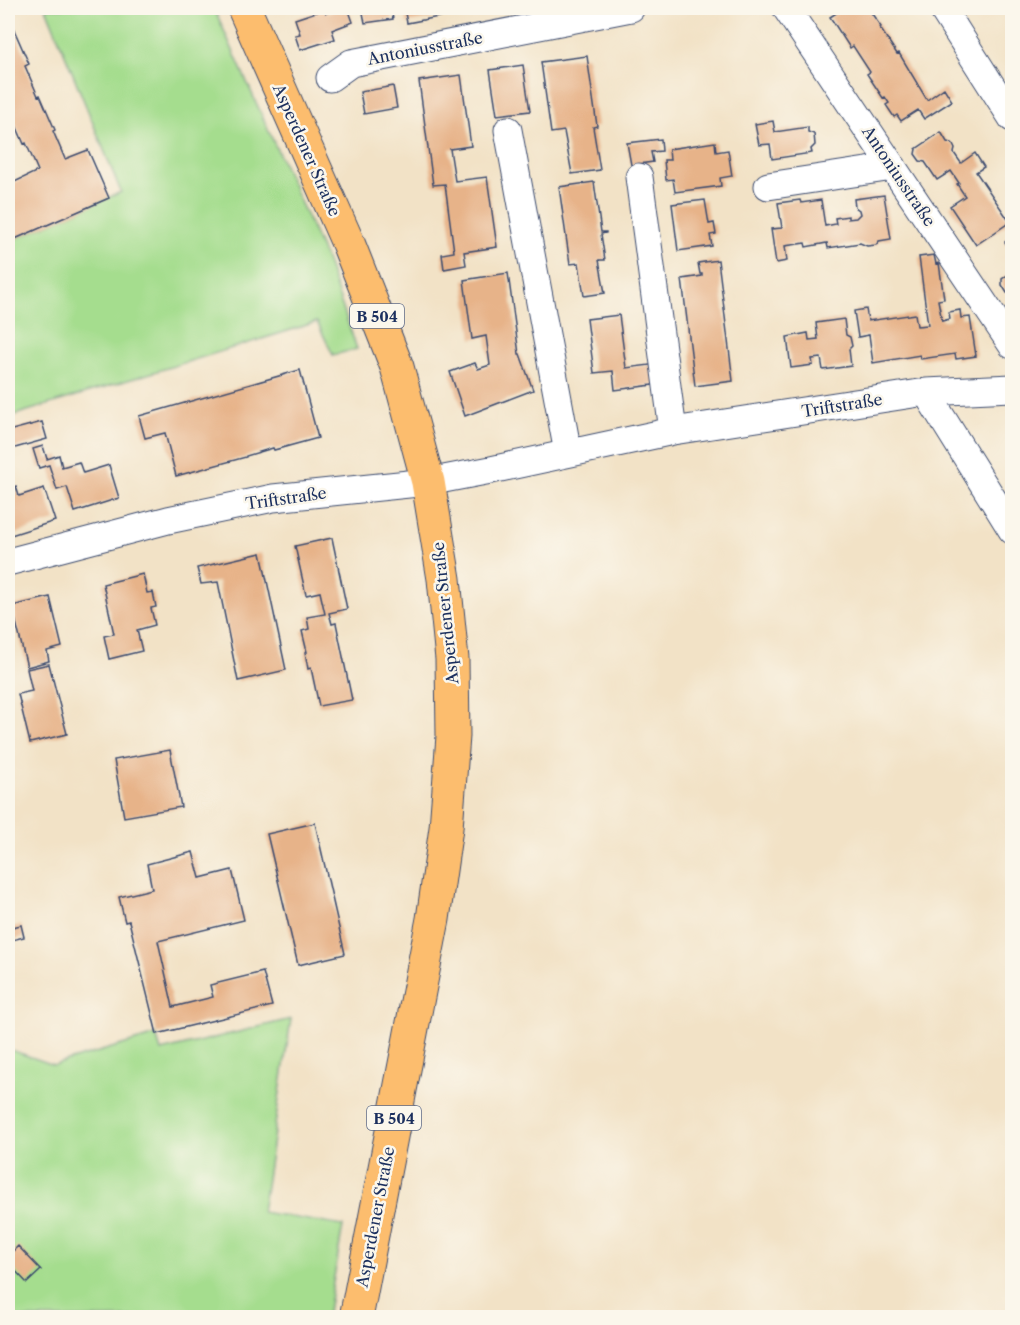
<svg xmlns="http://www.w3.org/2000/svg" width="1020" height="1325" viewBox="0 0 1020 1325" font-family="'Libre Caslon Text',serif">
<rect width="100%" height="100%" fill="#fbf7ec"/>
<filter id="ink" filterUnits="userSpaceOnUse"><feTurbulence type="fractalNoise" baseFrequency=".0167" numOctaves="2"/><feDisplacementMap in="SourceGraphic" scale="12" xChannelSelector="R" yChannelSelector="G"/><feConvolveMatrix kernelMatrix="1 2 1 2 8 2 1 2 1" color-interpolation-filters="sRGB"/></filter>
<filter id="wash" filterUnits="userSpaceOnUse"><feTurbulence type="fractalNoise" baseFrequency=".008" numOctaves="4" result="noise"/><feDisplacementMap in="SourceGraphic" scale="24" xChannelSelector="R" yChannelSelector="G"/><feGaussianBlur stdDeviation="1.35" result="paint"/><feColorMatrix in="noise" values="0 0 0 0 0 0 0 0 0 0 0 0 0 0 0 0 0 1.4 0 .05"/><feComposite in="paint" operator="in"/></filter>
<g filter="url(#wash)">
<rect width="100%" height="100%" fill="#f2e2c6"/>
<!-- green -->
<path fill="#a5dd8e" stroke="#608676" stroke-width="1.5" d="M46,8h168l113,254 30,87 -24,6 -16,-33 -309,95v-175l113,-50z
M291,1019l-29,193 81,14 -16,91 -319,1v-269l46,16 102,-30 5,16z"/>
<g id="blocks">
<!-- building -->
<path fill="#e7b389" d="M343,8h5l5,14 -21,8 3,9 -35,11 -5,-15 5,-1 -5,-15 30,-10 1,4z
M362,8h29l2,11 -28,4z
M404,8h43l2,7 -42,8z
M844,8h24l13,19 -1,1 17,26 2,-1 28,47 17,-12 8,13 -28,18 -6,-9 -17,11 -4,-6 -3,2 -8,-12 3,-2 -4,-6 -2,1 -16,-24 3,-2 -17,-26 -3,2 -20,-31z
M8,16l21,48 -4,2 13,30 2,-1 15,35 -2,1 12,28 23,-9 21,48 -101,44v-57l30,-14 -12,-28 -2,1 -15,-35 1,-1 -2,-7z
M587,56l10,70 -4,1 7,43 -28,4 -8,-43 -13,2 -10,-71z
M523,65l7,46 -33,4 -7,-45z
M461,75l10,71 -21,3 5,32 32,-4 10,70 -33,5 2,13 -22,4 -2,-15 12,-2 -9,-68 -12,1 -14,-104z
M393,86l4,22 -33,6 -4,-22z
M773,121l2,11 33,-5v5l6,2 1,11 -4,4 1,4 -40,6 -2,-15 -11,1 -4,-21z
M941,132l6,10 5,1 3,6 -1,4 7,10 14,-10 9,14 -8,5 34,50 -34,23 -26,-39 15,-10 -8,-12 2,-1 -8,-12 -14,9 -12,-18 -5,-1 -5,-7 1,-5z
M661,139l1,12 -11,1 2,10 -22,3 -4,-22z
M715,142l1,10 12,-2 4,26 -12,2 1,8 -46,6 -2,-13 -7,1 -2,-20h6l-1,-11z
M594,182l7,50h5v1l-5,1 4,26h-6l6,33 -21,3 -5,-33 -9,1 -11,-77z
M884,195l7,44 -12,2 -3,4 -9,1 -7,-3 -32,5 -1,-5 -21,4 -1,-4 -20,3 2,15 -11,2 -5,-34 11,-1 -4,-25 22,-3 1,3 20,-3 4,26 11,-2 -1,-6 13,-2v3l8,-1 4,-4 -1,-4 -4,-3 -1,-8z
M705,200l4,24 5,-1 2,11 -6,1 2,11 -34,5 -6,-47z
M1012,237v16l-7,-11z
M934,255l2,9 3,-1 5,36 -6,1 4,21 8,-2 -1,-7 11,-2 1,8 9,-1 6,39 -20,3 -1,-5 -34,5 -1,-4 -47,8 -4,-28 -11,2 -4,-26 12,-2 2,12 47,-7 2,12 11,-1 -9,-68z
M718,260l15,121 -38,5 -13,-107 20,-3v-2h-2l-2,-11z
M1012,272v22l-5,-1 -5,-8v-6z
M508,273l11,81h1l13,36 -68,26 -15,-44 25,-9 3,6 12,-4 -4,-29 -14,3 -8,-59z
M619,315l7,53 32,-4 2,20 -45,6 -2,-19 -19,2 -7,-54z
M844,319l2,16 4,2 2,9 -3,3 2,17 -28,4 -2,-12 -9,1 1,6 -22,3 -4,-31 21,-4 1,7 9,-1 -2,-16z
M300,370l18,68 -44,12 -1,-2 -27,8v1l-70,19 -11,-43 -20,5 -6,-22z
M42,422l5,17 -39,11v-19z
M43,446l4,13 12,-4 3,12 17,-5 4,11 26,-8 10,33 -44,14 -8,-25 -10,3 -8,-25 -10,3 -6,-19z
M16,486l3,10 25,-8 11,33 -47,15v-36l4,-2 -3,-9z
M332,538l15,71 -18,4 3,11 4,-1 16,77 -33,6 -8,-38 -3,1 -3,-17h2l-5,-21 7,-2 -2,-12 18,-3 -5,-22 -14,3 -11,-49z
M261,553l25,117 -48,11 -20,-99 -17,2 -4,-16z
M143,574l4,19 6,-1 3,15 -5,1 4,17 -18,5 5,21 -33,8 -5,-23 10,-2 -11,-50z
M50,597l12,50 -15,4 2,10 -22,6 -15,-61z
M49,664l18,70 -37,9 -12,-49 14,-3 -5,-22z
M170,750l11,57 -57,10 -10,-57z
M315,823l30,131 -47,11 -31,-131z
M193,852l7,26 32,-8 12,50 -86,21 15,66 40,-10 -3,-12 53,-13 9,34 -115,28 -28,-113 -4,1 -6,-25 33,-8 -5,-25z
M21,925l3,12 -16,4v-13z
M18,1246l23,24 -14,13 -19,-20v-7z"/>
</g>
</g>
<g filter="url(#ink)">
<use href="#blocks" fill-opacity="0" stroke="#3b4a6e" stroke-width="1.5"/>
<g fill="none" stroke-linecap="round" stroke-linejoin="round">
<!-- minor casing -->
<g stroke="#3b4a6e" stroke-width="29">
<path id="minor" d="M786,8l226,337
M942,8l70,110
M330,78l21,-15 280,-55
M508,130l60,323
M639,177l34,254
M768,186l125,-19
M926,392l86,138
M8,562l160,-42 105,-22 155,-16 63,-12 182,-39 253,-39 86,-4"/>
</g>
<!-- major casing -->
<g stroke="#3b4a6e" stroke-width="35">
<path id="major" d="M244,8l104,235 49,124 31,115 16,97 8,80 1,77 -7,92 -13,91 -77,399"/>
</g>
<!-- minor -->
<use href="#minor" stroke="#fff" stroke-width="27"/>
<!-- major -->
<use href="#major" stroke="#fcbd6e" stroke-width="33"/>
</g>
</g>
<g text-anchor="middle" dominant-baseline="central" stroke-width="5" stroke-linejoin="round" paint-order="stroke">
<!-- shield labels -->
<g fill="#fbf7ec" stroke="#5e6b89" stroke-width="1.5">
<rect x="350" y="304" width="54" height="24" rx="4.5"/>
<rect x="367" y="1106" width="54" height="24" rx="4.5"/>
</g>
<g font-size="15" font-weight="bold" fill="#1b2f5e">
<text x="377" y="316">B 504</text>
<text x="394" y="1118">B 504</text>
</g>
<!-- street labels -->
<g font-size="16" fill="#1b2f5e" stroke="#fbf7ec">
<text transform="translate(425 48) rotate(-11)">Antoniusstraße</text>
<text transform="translate(307 150) rotate(66)">Asperdener Straße</text>
<text transform="translate(899 176) rotate(56)">Antoniusstraße</text>
<text transform="translate(842 405) rotate(-9)">Triftstraße</text>
<text transform="translate(286 498) rotate(-8)">Triftstraße</text>
<text transform="translate(445 613) rotate(-96)">Asperdener Straße</text>
<text transform="translate(375 1217) rotate(-79)">Asperdener Straße</text>
</g>
</g>
<!-- margin -->
<rect width="1020" height="1325" fill="none" stroke="#fbf7ec" stroke-width="30"/>
</svg>
